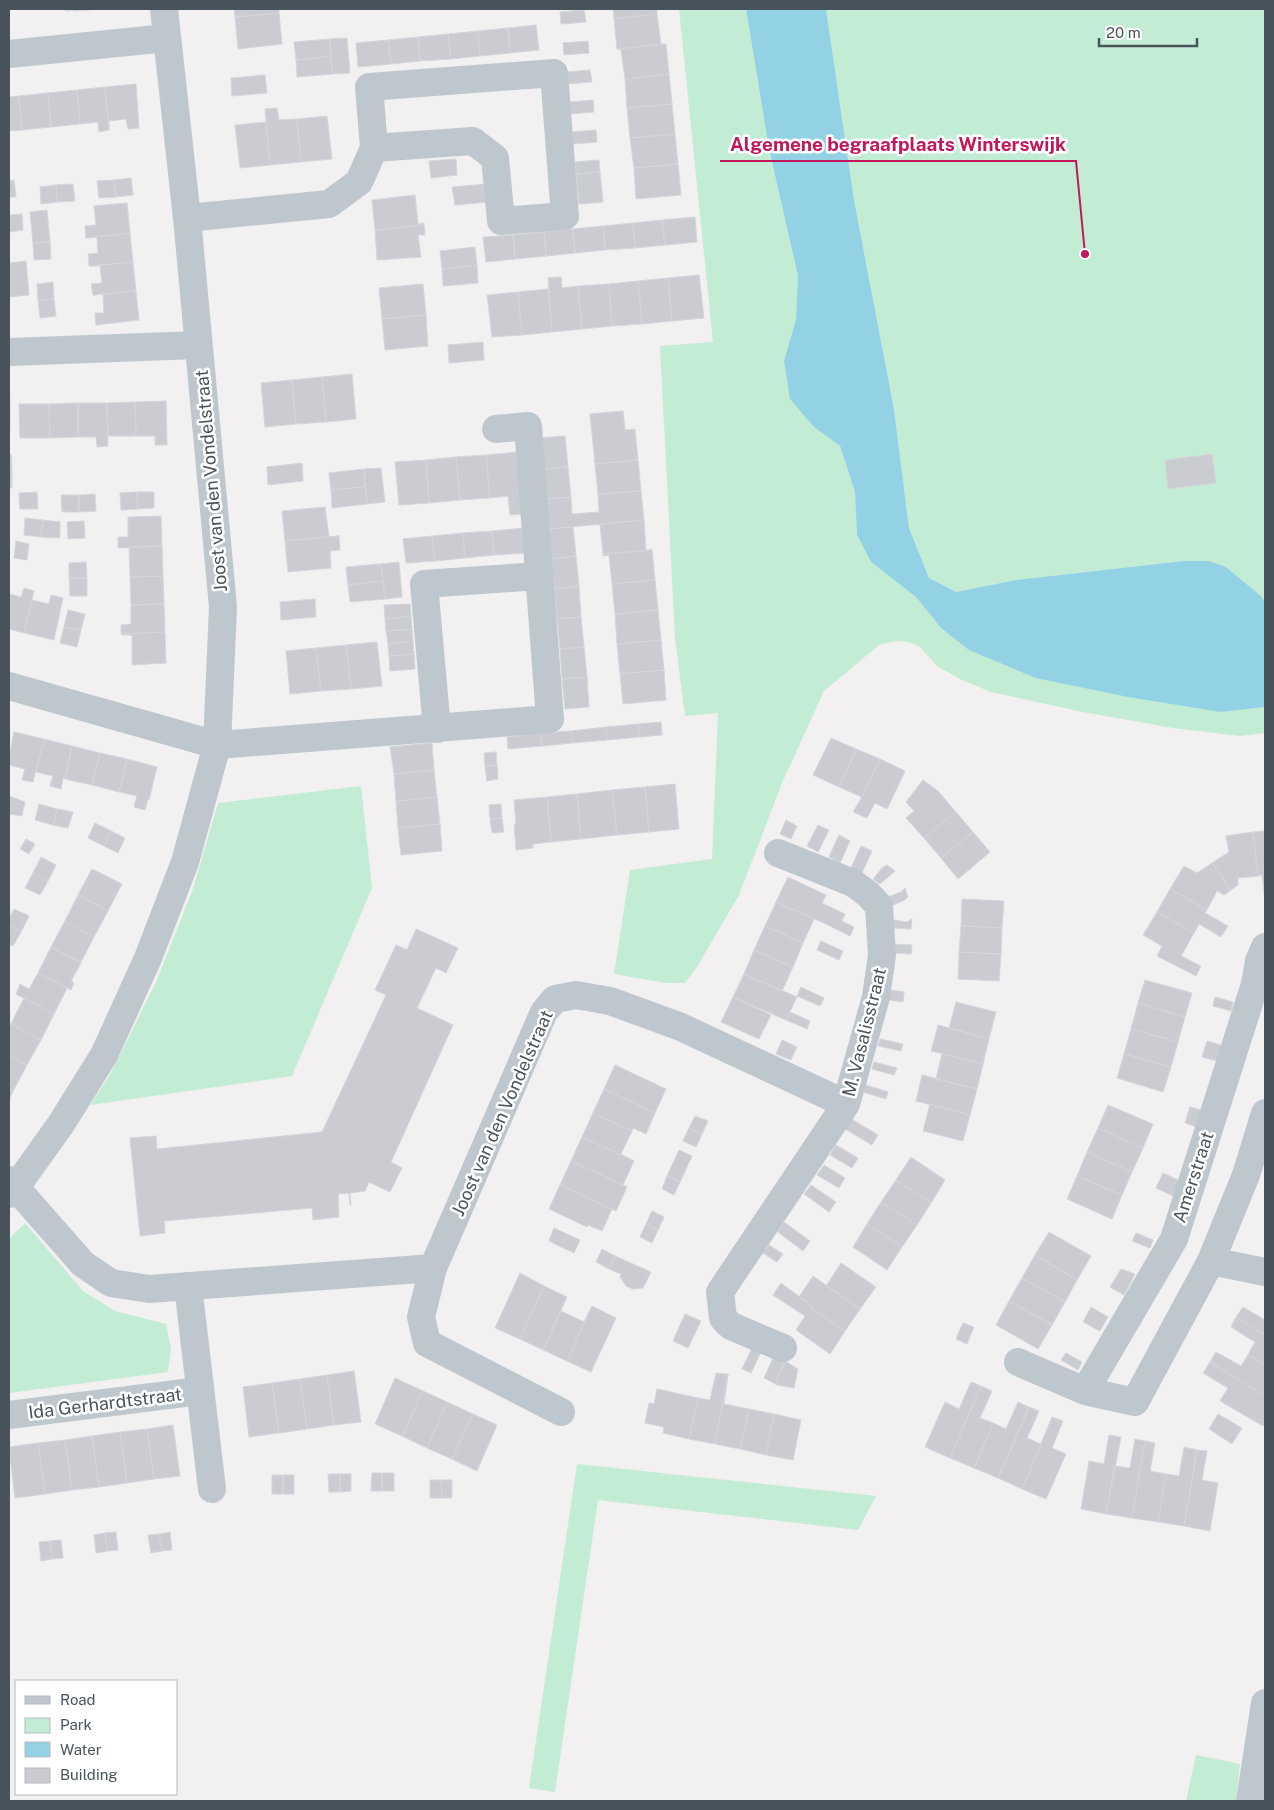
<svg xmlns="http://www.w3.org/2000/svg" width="1274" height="1810" viewBox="0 0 1274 1810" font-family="'Public Sans',sans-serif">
<rect width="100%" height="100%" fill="#f2f0f0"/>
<!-- green -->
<path fill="#c3ecd4" d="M679,9h67l23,140 29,127 -2,43 -12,42 30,66 26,19 15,46 2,43 14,27 45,35 25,31 280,84 44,-5v26l-25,3 -67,-8 -90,-16 -92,-20 -29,-12 -25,-14 -18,-20 -11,-4 -14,-1 -15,4 -55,46 -42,92 -43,112 -42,72 -12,16h-18l-53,-9 16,-104 82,-11 6,-146 -33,3 -10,-78 -15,-292 53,-4z
M826,9h439v593l-4,-6 -35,-29 -17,-6h-26l-167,19 -60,12 -27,-14 -20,-50 -15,-119 -40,-209z
M361,786l11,102 -80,188 -202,29 20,-30 47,-95 36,-91 25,-86z
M25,1223l58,68 32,20 51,13 5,25 -3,23 -159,21v-154z
M577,1464l299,32 -18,34 -260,-30 -43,292 -26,-4z
M1196,1755l44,9 -4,37h-50z"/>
<!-- water -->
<path fill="#93d2e5" d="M746,9h80l28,191 40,209 15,119 20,50 27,14 60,-12 167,-19h26l17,6 35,29 4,6v105l-44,5 -93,-15 -92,-19 -67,-28 -28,-22 -25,-31 -45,-35 -14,-27 -2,-43 -15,-46 -26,-19 -24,-28 -6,-38 12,-42 2,-43 -29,-127z"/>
<!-- building -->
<path fill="#caccd2" stroke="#d5d6db" d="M65,9h36l-26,2v-1l-9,1z
M234,9h45v4l-44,4z
M613,9h44v5l-43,5z
M584,10l2,12 -25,2 -1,-12z
M279,13l3,31 -44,5 -3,-32z
M657,14l4,30h5l-49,5 -3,-30z
M536,25l3,25 -29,3 -2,-25z
M508,28l2,25 -30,3 -2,-25z
M478,31l2,25 -29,3 -3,-25z
M448,34l3,25 -31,2 -2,-24z
M418,37l2,24 -29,3 -3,-24z
M347,38l3,35 -18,1 -2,-35z
M330,39l1,17 -35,4 -2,-18z
M388,40l3,24 -33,3 -2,-24z
M588,41l1,12 -25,2 -1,-12z
M666,44l3,30 -44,5 -4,-29 -4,-1z
M331,56l1,18 -35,3 -1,-17z
M590,70l2,12 -25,2 -1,-12z
M669,74l3,30 -45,4 -2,-29z
M265,75l2,18 -35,3 -1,-18z
M136,84l3,44 -11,1 -2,-10 -17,2v9l-4,-43z
M105,87l4,43 -10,2 -1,-10 -18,2 -3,-34z
M77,90l3,34 -29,3 -3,-34z
M48,93l3,34 -29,3 -3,-34z
M19,96l3,34 -13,1v-34z
M593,100l1,12 -24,2 -1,-12z
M672,104l3,30 -45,4 -3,-30z
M277,108l2,12 18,-1 4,43 -31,3 -5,-56z
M327,116l5,43 -31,3 -4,-43z
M266,122l4,43 -30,3 -5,-43z
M596,130l1,12 -24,2 -1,-12z
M675,134l3,30 -44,4 -4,-30z
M456,159l1,16 -26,3 -2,-17z
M599,160l1,12 -24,2 -1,-12z
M678,164l3,31 -45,4 -2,-31z
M600,172l3,30 -24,2 -3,-30z
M131,178l2,17 -17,2 -2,-17z
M14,180l2,17h-7v-16z
M114,180l2,17 -17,1 -2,-17z
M73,184l2,17 -18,1 -1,-17z
M487,184l2,18 -34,3 -3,-18z
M56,185l1,17 -16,2 -1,-17z
M415,195l3,29 6,-1v2l-49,5 -3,-30z
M127,203l3,30 -44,5 -1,-12 11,-1 -2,-19z
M47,210l3,31 -17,2 -3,-31z
M22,214l1,16 -14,2v-17z
M695,217l2,25 -32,3 -3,-25z
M662,220l3,25 -30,3 -2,-25z
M633,223l2,25 -30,2 -2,-24z
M424,225l1,10h-7l3,22 -44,3 -2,-30z
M603,226l2,24 -30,3 -2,-24z
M573,229l2,24 -29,3 -2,-24z
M544,232l2,24 -31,3 -2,-24z
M130,233l3,29 -44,4 -1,-12 10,-1 -1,-16 -11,1z
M513,235l2,24 -29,3 -3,-25z
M50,241l1,18 -17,1 -1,-17z
M475,247l2,18 -35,4 -2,-18z
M26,261l3,34 -20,2v-34z
M133,262l3,29 -43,4 -2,-11 11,-1 -2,-17h-11z
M477,265l1,18 -35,3 -1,-17z
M699,275l5,43 -32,3 -4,-43z
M561,277l1,11 16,-2 4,43 -30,3 -4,-54z
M668,278l4,43 -30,3 -4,-43z
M638,281l4,43 -30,2 -3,-42z
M53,282l1,17 -16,1 -1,-16z
M423,284l3,31 -44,4 -3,-31z
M609,284l3,42 -30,3 -4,-43z
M548,289l4,43 -30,3 -4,-43z
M136,291l3,29 -43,5 -1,-12h9l-1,-19 -10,1z
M518,292l4,43 -30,2 -5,-42z
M54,299l2,17 -16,2 -2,-18z
M426,315l2,31 -43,4 -3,-31z
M483,342l1,18 -35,3 -1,-18z
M352,374l4,45 -30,3 -4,-45z
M9,377l1,32h-1z
M322,377l4,45 -30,2 -4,-44z
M292,380l4,44 -31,3 -4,-44z
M166,401l1,44h-12v-9h-19l-1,-34z
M135,402l1,34h-28l-1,-33z
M78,403v34l-28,1 -1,-34z
M78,403h29l1,43 -11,1 -1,-10h-18z
M19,404h30l1,34h-30z
M9,409h1v21h-1z
M623,411l2,19 10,-1 3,31 -43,4 -5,-50z
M565,436l3,31 -25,2 -2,-31z
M517,452l6,62 -13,1 -2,-19 -18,2 -4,-43z
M9,454h2l1,14h-3z
M1212,454l4,29 -48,6 -3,-29z
M486,455l4,43 -30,2 -4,-43z
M456,457l4,43 -31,3 -3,-43z
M426,460l3,43 -30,2 -4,-43z
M638,460l3,31 -43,3 -3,-30z
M302,463l1,18 -35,4 -1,-18z
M568,467l3,30 -25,2 -3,-30z
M9,468h3v20h-3z
M381,468l4,34 -18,2 -3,-35z
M364,469l1,18 -34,3 -2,-17z
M365,487l2,17 -35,4 -1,-18z
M641,491l3,29 -95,9 -3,-30 25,-2 1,17 27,-2 -1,-18z
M37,492l1,17h-18l-1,-16z
M137,492h17v16l-16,1z
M137,492l1,17 -17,1 -1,-17z
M95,494l1,17 -17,1v-17z
M61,495h18v17h-17z
M325,507l4,30 10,-1 -54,5 -3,-30z
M161,516l1,30 -44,2v-11h10v-20z
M25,518l18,2 -2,17 -17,-2z
M43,520l17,2v16l-19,-1z
M644,520l2,30h6l-49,4 -3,-30z
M84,521l1,17 -17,1 -1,-17z
M573,527l3,29 -25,3 -2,-30z
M524,528l2,25 -32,2 -2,-24z
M492,531l2,24 -29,3 -2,-25z
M463,533l2,25 -30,3 -3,-25z
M339,536l1,14 -10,1 1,17 -43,4 -3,-31z
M432,536l3,25 -29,2 -3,-24z
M16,541l13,3 -2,16 -13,-2z
M162,546l1,30 -33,1 -1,-30z
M652,550l3,30 -43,4 -3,-29 -6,1v-2z
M576,556l3,30 -25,3 -3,-30z
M86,562l1,16h-18v-15z
M399,562l3,35 -17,2 -4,-35z
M381,564l2,17 -35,4 -2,-18z
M163,576l1,28 -33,1 -1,-28z
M69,578h18v18h-17z
M655,580l3,30 -43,4 -3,-30z
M383,581l2,18 -35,3 -2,-17z
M579,586l2,31 -24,2 -3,-30z
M24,588l10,3 -10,42 -15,-4v-35l12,3z
M51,595l12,3 -9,42 -30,-7 8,-33 17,4z
M315,599l1,18 -35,3 -1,-18z
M164,604l1,28 -44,2v-9l10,-1v-19z
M410,604l1,12 -26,3 -1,-14z
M68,610l17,4 -4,16 -17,-3z
M658,610l3,30 -44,4 -2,-30z
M411,616l1,13 -26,2 -1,-12z
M581,617l3,30 -24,2 -3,-30z
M64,627l17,3 -4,17 -17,-4z
M412,629l1,12 -25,3 -2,-13z
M165,632l1,31 -34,2v-30h-10l-1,-1z
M661,640l3,30 -44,4 -3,-30z
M413,641l1,13 -25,2 -1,-12z
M377,642l5,44 -31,3 -5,-44z
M346,645l5,44 -30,2 -5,-43z
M584,647l3,30 -25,2 -2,-30z
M316,648l5,43 -31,3 -4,-43z
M414,654l1,15 -25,2 -1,-15z
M664,670l2,30 -43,4 -3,-30z
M587,677l2,30 -24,2 -3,-30z
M661,722l1,13 -22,2 -2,-13z
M638,724l2,13 -33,3 -1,-13z
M606,727l1,13 -35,3 -1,-12z
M571,731l1,12 -30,3 -2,-13z
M14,732l30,7 -11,43 -11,-2 3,-11 -16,-4v-8z
M540,733l2,13 -34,3 -1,-12z
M831,738l25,11 -17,38 -26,-12z
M44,739l28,7 -7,33 -2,-1 -2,11 -11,-3 3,-10 -17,-4z
M432,743l2,27 -40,4 -4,-27z
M72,746l28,7 -8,32 -27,-6z
M856,749l24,10 -18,38 -23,-10z
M496,752l1,13 -12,1 -1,-13z
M100,753l27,6 -8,33 -27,-7z
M127,759l30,8 -8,33 -1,-1 -3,11 -11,-3 3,-11 -18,-4z
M880,759l25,12 -18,38 -12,-6 -8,15 -14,-6 9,-15z
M497,765l1,14 -11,2 -2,-15z
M434,770l3,27 -41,4 -2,-27z
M923,780l15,11 18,21 -32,26 -18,-20 8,-7 -8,-9z
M675,784l4,45 -30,3 -4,-45z
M645,787l4,45 -32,3 -5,-45z
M612,790l5,45 -36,4 -4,-45z
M577,794l4,45 -30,3 -4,-45z
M9,796l16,6 -3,14 -13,-2z
M437,797l3,27 -42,4 -2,-27z
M547,797l4,45 -18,2v4l-17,2 -2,-26h2l-2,-24z
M39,804l18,5 -4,16 -18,-5z
M501,804l1,14 -12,1 -1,-14z
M57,809l16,3 -5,16 -15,-3z
M956,812l17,20 -32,26 -17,-20z
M502,818l2,14 -12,1 -2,-14z
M786,820l11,6 -6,13 -11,-5z
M95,823l16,8 -7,15 -16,-8z
M440,824l2,27 -41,4 -3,-27z
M818,825l11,5 -11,22 -11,-6z
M111,831l14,7 -7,15 -14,-7z
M1265,831v71l-3,-27 -4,1 -5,-44z
M973,832l17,20 -32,27 -17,-21z
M1253,832l5,44 -20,2v7l-7,5 -19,-27 17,-11 -3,-16z
M839,835l11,6 -10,22 -11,-6z
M26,839l9,5 -6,10 -9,-5z
M861,846l11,5 -10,22 -11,-5z
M41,857l15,8 -8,16 -15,-8z
M1212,863l19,27 -7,5 -7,-4 -10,19 -37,-21 14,-23 13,7z
M887,865l8,6 -15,13 -7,-5 9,-11z
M92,869l30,15 -14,27 -30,-16z
M33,873l15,8 -8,14 -15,-7z
M788,877l38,18 -4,8 23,11 -3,7 12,6 -4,9 -22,-11 -52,-23z
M905,888l3,9 -5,4 -12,5 -3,-9 13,-5z
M1170,889l37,21 -2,3 23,13 -7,11 -22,-13 -5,9 -37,-21z
M78,895l30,16 -14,26 -29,-16z
M962,899l42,2 -2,27 -41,-2z
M776,902l38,17 -11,24 -38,-17z
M14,909l15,7 -8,16 -12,-7v-6z
M1157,912l37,21 -13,23 20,10 -5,10 -39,-20 5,-10 -19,-11z
M912,919l-1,10 -18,-1v-8l14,2z
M65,921l29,16 -13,25 -30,-15z
M9,925l12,7 -8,14 -4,-2z
M765,926l38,17 -10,24 -39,-17z
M961,926l41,2 -1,26 -42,-2z
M416,929l42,19 -12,25 -10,-5 -19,40 36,17 -62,137 11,6 -12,24 -21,-10 -4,9 -15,2 1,12h-1l-1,-12 -11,1 1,23 -26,3 -1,-12 -148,13 1,12 -25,3 -10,-98 26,-2 1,13 165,-17 64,-137 -11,-5 21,-45 11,5z
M821,941l22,10 -4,9 -22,-10z
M891,944l21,1 -1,9 -21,-1z
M51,947l30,16 -10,18 3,2 -3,7 -33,-17z
M754,950l39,17 -11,24 -38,-17z
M959,952l42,2 -2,27 -41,-2z
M38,973l29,15 -13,26 -38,-20 4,-10 9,5z
M744,974l53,23 -11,23 -53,-23z
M1145,980l47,13 -7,24 -47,-14z
M801,987l23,11 -4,8 -23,-10z
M890,990l14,2 -1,10 -14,-2z
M733,997l38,18 -12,24 -38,-17z
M1215,997l18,5 -2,9 -18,-5z
M24,998l30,16 -13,26 -30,-16z
M956,1002l40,10 -7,27 -40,-11z
M1138,1003l47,14 -7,25 -47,-13z
M790,1012l20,9 -3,8 -21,-9z
M11,1024l30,16 -14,25 -18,-9v-28z
M938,1025l51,14 -6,25 -52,-13z
M1131,1029l47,13 -7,25 -47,-13z
M880,1039l23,5 -2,7 -23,-5z
M782,1040l15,7 -6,13 -15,-6z
M1207,1041l17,5 -4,16 -18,-5z
M942,1054l41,10 -6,25 -41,-10z
M1124,1054l47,13 -8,25 -46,-14z
M9,1056l18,9 -14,26 -4,-2z
M874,1062l23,6 -3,7 -22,-6z
M615,1065l51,24 -11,24 -51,-24z
M922,1075l55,14 -7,26 -54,-14z
M866,1085l22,7 -2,7 -23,-7z
M9,1089l4,2 -4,9z
M604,1089l51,24 -9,21 -13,-6 -1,3 -39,-18z
M930,1104l40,11 -7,26 -40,-10z
M1108,1105l45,19 -10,24 -45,-20z
M1190,1107l18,5 -5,17 -18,-6z
M593,1113l39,18 -11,23 13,7 -52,-24z
M695,1116l13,5 -6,13 -13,-6z
M850,1118l28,17 -6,10 -27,-16z
M689,1128l13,6 -6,13 -13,-6z
M1098,1128l45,20 -11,24 -45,-20z
M582,1137l52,24 -11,24 -52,-24z
M836,1145l22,13 -6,10 -22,-13z
M679,1150l13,6 -12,26 -13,-6z
M1087,1152l45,20 -10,23 -45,-19z
M911,1157l34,23 -14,23 -35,-23z
M571,1161l56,26 -11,24 -56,-26z
M824,1165l21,13 -6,10 -22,-13z
M1163,1173l17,8 -7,15 -17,-8z
M667,1176l13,6 -6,13 -12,-6z
M1077,1176l45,19 -10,24 -45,-20z
M896,1180l35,23 -14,22 -36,-23z
M560,1185l52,24 -10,22 -14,-6 -1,2 -38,-18z
M811,1185l25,17 -7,10 -25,-18z
M881,1202l36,23 -15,22 -35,-23z
M652,1211l12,6 -6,13 -12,-6z
M784,1222l26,19 -7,10 -25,-19z
M646,1224l12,6 -6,13 -12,-6z
M867,1224l35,23 -15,23 -34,-23z
M554,1228l13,6 -6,13 -12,-6z
M1049,1232l42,24 -14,24 -42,-25z
M1136,1233l17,7 -3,8 -18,-7z
M567,1234l13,6 -6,13 -13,-6z
M769,1245l14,9 -6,8 -14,-9z
M602,1249l13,7 -6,13 -13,-7z
M1035,1255l42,25 -12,22 -43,-24z
M615,1256l36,16 -8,16 -10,1 -7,-3 -6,-9 1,-3 -12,-5z
M841,1263l35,24 -16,22 -34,-23z
M1121,1269l14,5 -11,21 -14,-8z
M520,1273l24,13 -24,53 -25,-11z
M813,1276l47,33 -15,22 -34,-23 1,-2 -13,-9z
M1022,1278l43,24 -13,23 -43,-24z
M781,1283l31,23 -1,2 34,23 -15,23 -34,-24 9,-14 -32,-21z
M544,1286l23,11 -24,53 -23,-11z
M1009,1301l43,24 -14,24 -42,-24z
M592,1306l24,12 -25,54 -24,-11z
M592,1306l-25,55 -24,-11 18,-39 23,11z
M1091,1307l17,10 -8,14 -17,-9z
M1243,1307l22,13v15l-29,-18z
M685,1314l16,7 -13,27 -15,-7z
M1236,1317l29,18v30l-17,-10 7,-13 -24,-15z
M963,1323l11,4 -7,17 -11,-5z
M753,1346l9,4 -11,23 -9,-4z
M1216,1352l25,14 7,-11 17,10v31l-55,-34z
M1066,1353l16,9 -4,8 -17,-10z
M774,1356l11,5 -7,14 -1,10 -13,-7z
M785,1361l13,8 -4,19 -17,-3 1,-10z
M1210,1362l55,34v25l-2,5 -43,-25 8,-13 -25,-15z
M354,1371l7,51 -27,3 -7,-50z
M716,1373l12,1 -13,70 -26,-5 9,-41 12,2z
M728,1374l-4,30 25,5 -9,40 -25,-5z
M327,1375l7,50 -27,4 -7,-50z
M395,1378l28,13 -21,45 -27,-12z
M300,1379l7,50 -28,4 -7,-50z
M971,1382l10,4 -31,72 -25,-11 20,-45 14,7z
M272,1383l7,50 -30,4 -6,-50z
M981,1386l11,5 -12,27 13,5 -19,45 -24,-10z
M657,1389l41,9 -9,41 -26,-6 1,-6 -19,-4 4,-20 5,1z
M423,1391l24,11 -20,46 -25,-12z
M447,1402l26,12 -21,45 -25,-11z
M1018,1402l11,5 -31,71 -24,-10 19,-45 13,6z
M1029,1407l10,4 -12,27 14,6 -19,45 -24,-11z
M749,1409l25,5 -8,41 -26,-6z
M473,1414l24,11 -20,46 -25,-12z
M774,1414l27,6 -8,40 -27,-5z
M1218,1414l24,14 -10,16 -23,-15z
M1052,1417l11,4 -11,27 14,6 -20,45 -24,-10z
M173,1425l7,51 -26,3 -7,-50z
M147,1429l7,50 -27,4 -7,-51z
M120,1432l7,51 -28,4 -7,-51z
M1109,1435l12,2 -15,77 -25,-5 8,-48 15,3z
M92,1436l7,51 -27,3 -7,-50z
M1135,1439l10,2 -13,77 -26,-4 8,-48 16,2z
M65,1440l7,50 -27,4 -7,-51z
M1145,1441l10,2 -5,28 16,3 -8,48 -26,-4z
M38,1443l7,51 -30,4 -6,-51z
M1184,1447l13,3 -13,76 -26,-4 8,-48 13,2z
M1197,1450l10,1 -5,29 16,3 -8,48 -26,-5z
M372,1473h10v18h-11z
M382,1473h12v18h-12z
M328,1474h12v18h-11z
M340,1474h11v17l-11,1z
M272,1475h11v19h-11z
M283,1475h11v19h-11z
M430,1480h11l1,18h-12z
M441,1480h11v18h-10z
M116,1532l2,18 -11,1 -2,-18z
M170,1532l2,18 -10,1 -3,-17z
M105,1533l2,18 -11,2 -2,-18z
M159,1534l3,17 -11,2 -3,-18z
M61,1540l2,18 -11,1 -2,-18z
M50,1541l2,18 -11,2 -2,-19z"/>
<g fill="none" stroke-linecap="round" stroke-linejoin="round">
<!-- street -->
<path stroke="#bfc7ce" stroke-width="28" d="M9,54l158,-16
M554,73l11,143 -64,5 -6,-63 -22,-17 -99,7 -5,-61z
M187,218l142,-14 30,-22 15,-34
M9,352l189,-7
M9,686l208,59 333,-26 -22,-293 -32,3
M437,729l-13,-145 115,-8
M778,853l75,30 15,11 11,12 3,49 -6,42 -30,107 -126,188 3,26 8,8 52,22
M9,1180l74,84 28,19 38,6 284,-21
M9,1194l7,-7 45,-63 43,-69 44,-97 37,-96 32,-117 6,-138 -36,-389 -23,-209
M1211,1261l54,11
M188,1286l24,203
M1018,1362l67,29 50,11 76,-141 35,-86 19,-62
M1085,1391l89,-152 81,-255 4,-23 6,-14
M561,1412l-134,-69 -6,-26 12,-49 111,-256 11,-13 21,-4 34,6 71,26 165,77
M9,1415l191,-24
M1250,1801l15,-98"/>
</g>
<g text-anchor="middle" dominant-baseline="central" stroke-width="5" stroke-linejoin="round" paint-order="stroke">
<!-- street labels -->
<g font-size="18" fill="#49535c" stroke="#fff">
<text transform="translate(211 481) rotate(-95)">Joost van den Vondelstraat</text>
<text transform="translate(864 1032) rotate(-76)">M. Vasalisstraat</text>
<text transform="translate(502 1113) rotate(-66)">Joost van den Vondelstraat</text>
<text transform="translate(1193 1177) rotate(-72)">Amerstraat</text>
<text transform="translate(105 1403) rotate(-7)">Ida Gerhardtstraat</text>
</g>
</g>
<!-- callouts -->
<path fill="none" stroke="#c2185b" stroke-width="2" d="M1085 254L1076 161H720"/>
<circle fill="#c2185b" stroke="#fff" stroke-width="2" cx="1085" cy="254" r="5"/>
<g font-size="19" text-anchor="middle" font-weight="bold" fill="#c2185b" stroke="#fff" stroke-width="5" stroke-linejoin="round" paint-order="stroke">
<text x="898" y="151">Algemene begraafplaats Winterswijk</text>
</g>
<!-- border -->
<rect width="1274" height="1810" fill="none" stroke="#49535c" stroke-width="20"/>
<!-- legend -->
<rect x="15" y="1680" width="162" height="115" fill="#ffffff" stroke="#b6babe"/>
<rect x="25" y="1696" width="25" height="8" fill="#bfc7ce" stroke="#b6babe"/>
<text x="60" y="1705" font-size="15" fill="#49535c">Road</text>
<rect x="25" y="1718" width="25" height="15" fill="#c3ecd4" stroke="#b6babe"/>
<text x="60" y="1730" font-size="15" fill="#49535c">Park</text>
<rect x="25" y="1742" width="25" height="15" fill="#93d2e5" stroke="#b6babe"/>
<text x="60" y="1755" font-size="15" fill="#49535c">Water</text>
<rect x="25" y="1768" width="25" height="15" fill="#caccd2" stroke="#b6babe"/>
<text x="60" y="1780" font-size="15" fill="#49535c">Building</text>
<!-- scale -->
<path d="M1099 38v8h98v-8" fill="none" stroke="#49535c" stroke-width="2.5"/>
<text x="1106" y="38" font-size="15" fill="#49535c" stroke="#ffffff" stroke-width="4" paint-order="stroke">20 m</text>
</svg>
